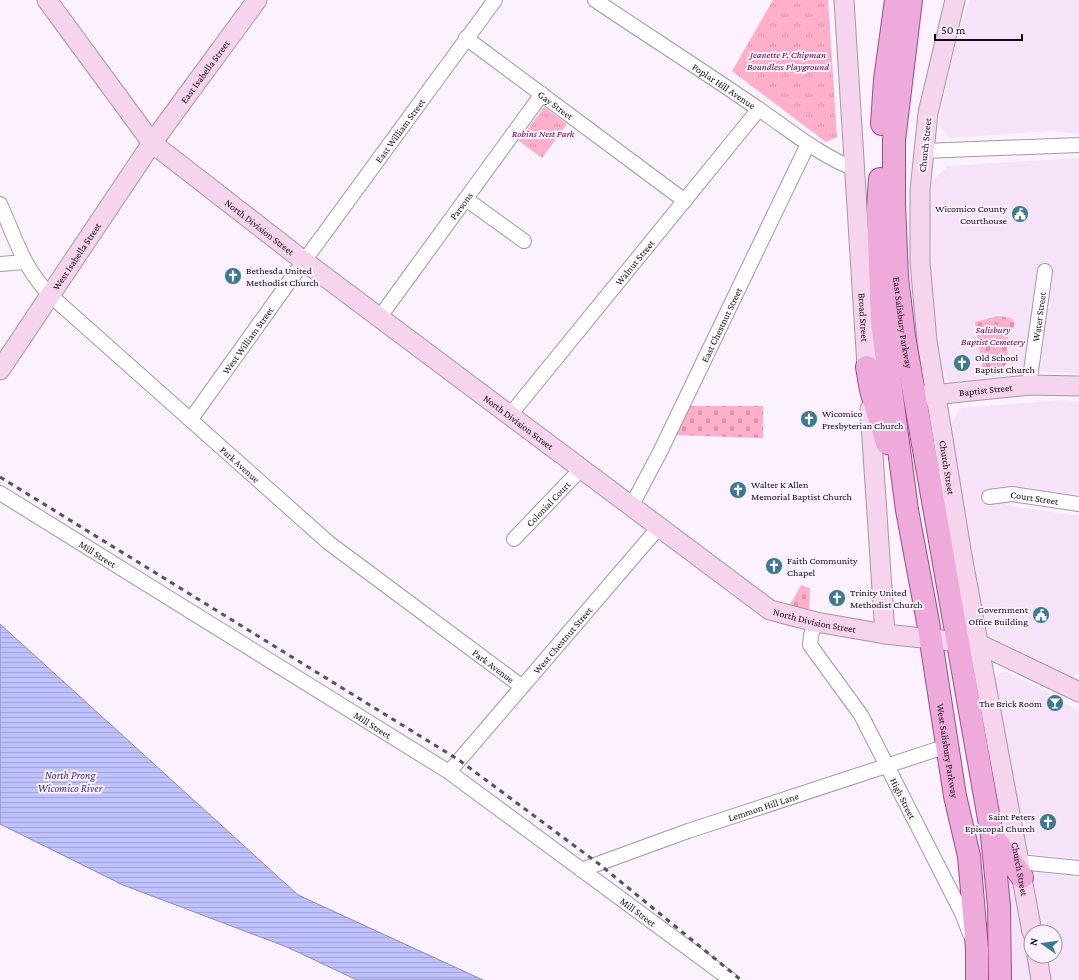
<svg xmlns="http://www.w3.org/2000/svg" width="1079" height="980" viewBox="0 0 1079 980" font-family="'Crimson Pro',serif">
<defs>
<pattern id="grass-tufts" width="24" height="20" patternUnits="userSpaceOnUse"><rect width="24" height="20" fill="#ffafca"/><path d="M3 7l-1-3M5 7V3M7 7l1-3M15 17l-1-3M17 17v-4M19 17l1-3" fill="none" stroke="#d995ac"/></pattern>
<pattern id="cemetery-stones" width="16" height="16" patternUnits="userSpaceOnUse"><rect width="16" height="16" fill="#ffafca"/><path d="M2 7V4a2 2 0 0 1 4 0v3zM10 15v-3a2 2 0 0 1 4 0v3z" fill="#d995ac"/></pattern>
<pattern id="water-rules" width="6" height="5" patternUnits="userSpaceOnUse"><rect width="6" height="5" fill="#bfc1fc"/><path d="M0 2.5h6" fill="none" stroke="#a3a4d7"/></pattern>
</defs>
<rect width="100%" height="100%" fill="#fcf1ff"/>
<!-- built -->
<path fill="#f6e3fa" d="M969,0h110v134l-27,-3 -102,7 -12,-12 20,-92z
M1075,158l4,1v215l-58,-3 -1,3 -71,8 -4,-4 -5,-27 -8,-64 -2,-64 2,-42 16,-15z
M1061,400l18,2v93l-70,-10 -3,20 73,11v158l-3,-1 -2,5 -80,-40 -8,-8 -35,-193v-13l10,-16z
M1007,672l56,28 -1,2 17,9v148l-49,-5 -6,-6 -29,-169 5,-6z
M1009,871l8,11 17,98h-24l3,-31z
M1038,872l41,5v103h-30l-4,-24h10v-24h-14l-8,-53z"/>
<!-- grass -->
<path fill="url(#grass-tufts)" d="M773,0h55l9,137 -11,5 -94,-71z
M544,107l23,17 -25,34 -23,-17z"/>
<!-- cemetery -->
<path fill="url(#cemetery-stones)" d="M998,316l13,2 4,6 -7,13 -1,26 -8,8 -16,1 -8,-50z
M689,406h74v32l-89,-3z
M801,585l9,3 -1,23 -20,-4z"/>
<!-- water -->
<path fill="url(#water-rules)" stroke="#8a8ab5" d="M0,624l298,271 185,85h-126l-70,-33 -164,-62 -123,-61z"/>
<g fill="none" stroke-linecap="round" stroke-linejoin="round">
<!-- street casing -->
<g stroke="#a497a7" stroke-width="16">
<g id="street">
<path id="s1" d="M595,0c55,37 110,72 165,110 31,21 59,45 95,59"/>
<path id="s2" d="M466,38l219,163"/>
<path d="M923,151l156,-6"/>
<path d="M466,199l58,42"/>
<path id="s3" d="M0,204c16,35 22,62 50,91l279,248 192,143"/>
<path d="M0,264l24,-2"/>
<path id="s4" d="M379,318l163,-224"/>
<path id="s5" d="M1029,385l16,-114"/>
<path id="s6" d="M510,415l249,-306"/>
<path id="s7" d="M191,419l108,-151 196,-268"/>
<path id="s8" d="M0,493l449,279 282,208"/>
<path id="s9" d="M989,497l23,-3 67,10"/>
<path id="s10" d="M632,505l28,-53 148,-308"/>
<path id="s11" d="M514,539l68,-71"/>
<path id="s12" d="M816,622l-5,13 -1,10 51,70 101,198 8,21"/>
<path id="s13" d="M449,772l211,-246"/>
<path d="M1019,862l60,6"/>
<path id="s14" d="M581,870l107,-39 259,-85"/>
</g>
</g>
<!-- secondary casing -->
<g stroke="#a497a7" stroke-width="21">
<g id="secondary">
<path id="s15" d="M47,0l105,143 152,118 466,349 46,12 69,12 94,10 100,48"/>
<path id="s16" d="M844,0l24,382"/>
<path id="s17" d="M955,0l-27,113 -8,77v72l7,79 35,215 70,376"/>
<path id="s18" d="M0,370l152,-227 105,-143"/>
<path id="s19" d="M923,396l106,-11 50,1"/>
<path d="M870,409l15,225"/>
<path d="M1037,956l4,24"/>
</g>
</g>
<!-- primary casing -->
<g stroke="#9a4d86" stroke-width="24">
<g id="primary">
<path id="s20" d="M911,0l-17,140v64l3,73 7,59 88,500 7,70 1,74"/>
<path d="M882,124l3,-44 11,-80"/>
<path id="s21" d="M880,179l-2,30 4,113 25,188 21,112 27,174 14,60 8,93v31"/>
<path d="M867,367l4,23 16,53"/>
<path d="M993,837l29,40"/>
</g>
</g>
<!-- street -->
<use href="#street" stroke="#fff" stroke-width="14"/>
<!-- secondary -->
<use href="#secondary" stroke="#f7d4ee" stroke-width="19"/>
<!-- primary -->
<use href="#primary" stroke="#efaadc" stroke-width="22"/>
<!-- rail -->
<path stroke="#575158" stroke-width="3" stroke-dasharray="5 5" stroke-linecap="butt" d="M0,477l459,283 140,104 142,116"/>
</g>
<!-- icons -->
<defs>
<g id="civic-disc" transform="scale(0.9)"><circle r="9.5" fill="#3d7990" stroke="#fcf1ff"/><path d="M-.6-6.5H3V-4.5H.6V-3L4-1V1h2V6H-6V1h2V-1L-.6-3ZM-1.2 2.5V6h2.4V2.5Z" fill="#fff"/></g>
<g id="church-disc" transform="scale(0.9)"><circle r="9.5" fill="#3d7990" stroke="#fcf1ff"/><path d="M-1.2-6h2.4v3.5h3.3v2.4h-3.3V6h-2.4V-.1h-3.3v-2.4h3.3Z" fill="#fff"/></g>
<g id="bar-disc" transform="scale(0.9)"><circle r="9.5" fill="#3d7990" stroke="#fcf1ff"/><path d="M-6-5H6L.8 .8V4.5H3.5V6h-7V4.5H-.8V.8Z" fill="#fff"/></g>
</defs>
<g fill-rule="evenodd">
<use href="#civic-disc" x="1020" y="214"/>
<use href="#church-disc" x="233" y="276"/>
<use href="#church-disc" x="962" y="363"/>
<use href="#church-disc" x="809" y="419"/>
<use href="#church-disc" x="738" y="490"/>
<use href="#church-disc" x="774" y="566"/>
<use href="#church-disc" x="837" y="598"/>
<use href="#civic-disc" x="1041" y="615"/>
<use href="#bar-disc" x="1055" y="703"/>
<use href="#church-disc" x="1048" y="822"/>
</g>
<g text-anchor="middle" dominant-baseline="central" stroke-width="4" stroke-linejoin="round" paint-order="stroke">
<!-- park labels -->
<g font-size="10" font-style="italic" fill="#640135" stroke="#fcf1ff">
<text x="788" y="54">Jeanette P. Chipman<tspan x="788" dy="12">Boundless Playground</tspan></text>
<text x="543" y="133">Robins Nest Park</text>
<text x="993" y="329">Salisbury<tspan x="993" dy="12">Baptist Cemetery</tspan></text>
</g>
<!-- street labels -->
<g font-size="10" fill="#0f0b10" stroke="#fcf1ff">
<text stroke="none"><textPath href="#s18" startOffset="362">East Isabella Street</textPath></text>
<text stroke="none"><textPath href="#s1" startOffset="155">Poplar Hill Avenue</textPath></text>
<text stroke="none"><textPath href="#s2" startOffset="112">Gay Street</textPath></text>
<text stroke="none"><textPath href="#s7" startOffset="356">East William Street</textPath></text>
<text transform="translate(925 145) rotate(-84)">Church Street</text>
<text stroke="none"><textPath href="#s4" startOffset="139">Parsons</textPath></text>
<text stroke="none"><textPath href="#s15" startOffset="314">North Division Street</textPath></text>
<text stroke="none"><textPath href="#s18" startOffset="137">West Isabella Street</textPath></text>
<text stroke="none"><textPath href="#s6" startOffset="197">Walnut Street</textPath></text>
<text stroke="none"><textPath href="#s5" startOffset="69">Water Street</textPath></text>
<text stroke="none"><textPath href="#s16" startOffset="318">Broad Street</textPath></text>
<text stroke="none"><textPath href="#s20" startOffset="324">East Salisbury Parkway</textPath></text>
<text stroke="none"><textPath href="#s10" startOffset="201">East Chestnut Street</textPath></text>
<text stroke="none"><textPath href="#s7" startOffset="97">West William Street</textPath></text>
<text stroke="none"><textPath href="#s19" startOffset="63">Baptist Street</textPath></text>
<text stroke="none"><textPath href="#s15" startOffset="638">North Division Street</textPath></text>
<text stroke="none"><textPath href="#s3" startOffset="359">Park Avenue</textPath></text>
<text stroke="none"><textPath href="#s17" startOffset="473">Church Street</textPath></text>
<text stroke="none"><textPath href="#s9" startOffset="46">Court Street</textPath></text>
<text stroke="none"><textPath href="#s11" startOffset="49">Colonial Court</textPath></text>
<text stroke="none"><textPath href="#s8" startOffset="115">Mill Street</textPath></text>
<text stroke="none"><textPath href="#s15" startOffset="998">North Division Street</textPath></text>
<text stroke="none"><textPath href="#s13" startOffset="174">West Chestnut Street</textPath></text>
<text stroke="none"><textPath href="#s3" startOffset="683">Park Avenue</textPath></text>
<text stroke="none"><textPath href="#s8" startOffset="439">Mill Street</textPath></text>
<text stroke="none"><textPath href="#s21" startOffset="577">West Salisbury Parkway</textPath></text>
<text stroke="none"><textPath href="#s12" startOffset="204">High Street</textPath></text>
<text stroke="none"><textPath href="#s14" startOffset="193">Lemmon Hill Lane</textPath></text>
<text stroke="none"><textPath href="#s17" startOffset="881">Church Street</textPath></text>
<text stroke="none"><textPath href="#s8" startOffset="764">Mill Street</textPath></text>
</g>
<!-- poi labels -->
<g font-size="10" fill="#0f0b10" stroke="#fcf1ff" text-anchor="start">
<text x="1007" y="208" text-anchor="end">Wicomico County<tspan x="1007" dy="12">Courthouse</tspan></text>
<text x="246" y="270">Bethesda United<tspan x="246" dy="12">Methodist Church</tspan></text>
<text x="975" y="357">Old School<tspan x="975" dy="12">Baptist Church</tspan></text>
<text x="822" y="413">Wicomico<tspan x="822" dy="12">Presbyterian Church</tspan></text>
<text x="751" y="484">Walter K Allen<tspan x="751" dy="12">Memorial Baptist Church</tspan></text>
<text x="787" y="560">Faith Community<tspan x="787" dy="12">Chapel</tspan></text>
<text x="850" y="592">Trinity United<tspan x="850" dy="12">Methodist Church</tspan></text>
<text x="1028" y="609" text-anchor="end">Government<tspan x="1028" dy="12">Office Building</tspan></text>
<text x="1042" y="703" text-anchor="end">The Brick Room</text>
<text x="1035" y="816" text-anchor="end">Saint Peters<tspan x="1035" dy="12">Episcopal Church</tspan></text>
</g>
<!-- water labels -->
<g font-size="11" font-style="italic" fill="#383081" stroke="#fcf1ff">
<text x="70" y="775">North Prong<tspan x="70" dy="13">Wicomico River</tspan></text>
</g>
</g>
<!-- north arrow -->
<g transform="translate(1043 944) rotate(283)"><circle r="19" fill="#fcf1ff" stroke="#9d959f"/>
<path d="M0-3L7 15L0 10L-7 15Z" fill="#3d7990"/>
<text y="-6" font-size="11" font-weight="bold" text-anchor="middle" fill="#0f0b10">N</text>
</g>
<!-- scale -->
<path d="M935 34v6h87v-6" fill="none" stroke="#0f0b10" stroke-width="2"/>
<text x="941" y="34" font-size="12" fill="#0f0b10" stroke="#fcf1ff" stroke-width="3" paint-order="stroke">50 m</text>
</svg>
